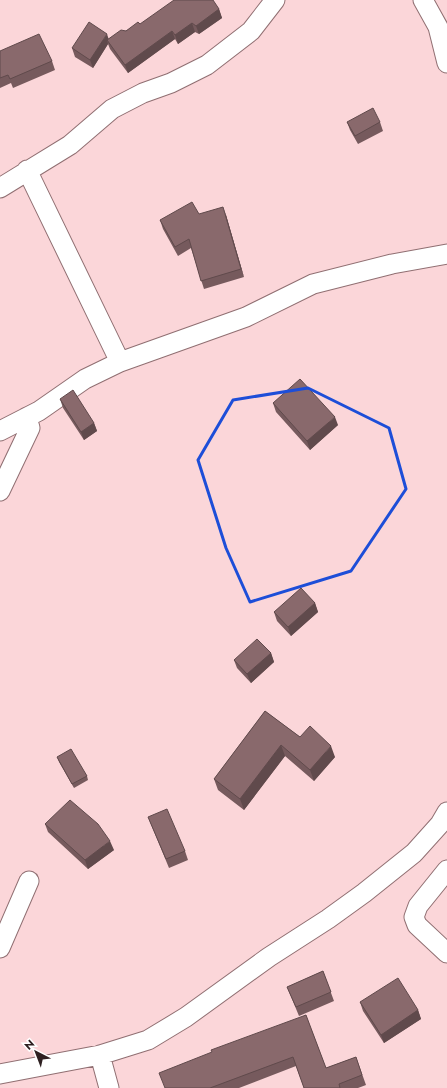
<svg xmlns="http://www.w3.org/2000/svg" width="447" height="1088" viewBox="0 0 447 1088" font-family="Jost,sans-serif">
<rect width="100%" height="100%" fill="#fbd6d9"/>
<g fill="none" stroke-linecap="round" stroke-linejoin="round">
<!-- street casing -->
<g stroke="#906f72" stroke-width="21">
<path id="street" d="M423,0l15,27 9,36
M27,170l93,192
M0,188l70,-43 42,-36 31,-16 28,-10 36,-18 44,-34 24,-31
M0,431l39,-20 46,-32 35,-17 126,-45 67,-33 79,-20 55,-10
M0,491l30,-63 -3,-11
M447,870l-29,36 -4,11 3,8 30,28
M0,948l29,-67
M100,1055l9,33
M0,1074l100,-19 48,-15 38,-23 83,-60 59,-38 36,-26 50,-40 26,-29 7,-12"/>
</g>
<!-- street -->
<use href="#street" stroke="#fff" stroke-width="19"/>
</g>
<!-- wall -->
<path fill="#765a5d" d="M219,9l3,9 -23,16 -4,-2 -17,12 -3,-5 -47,34 -18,-24 -2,-5 -15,24 -18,-11 -3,-9 36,-9 32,-15z
M0,51l52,10 3,9 -42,18 -2,-5 -11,5z
M347,122h33l3,9 -25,13 -8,-14z
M199,214l27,1 18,62 -40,12 -13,-41 -13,8 -15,-27 -3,-9z
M60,399l34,24 3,8 -13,9 -21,-32z
M273,403l65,22 -28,25 -34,-38z
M315,603l3,9 -27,24 -14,-15 -3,-9z
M271,653l3,9 -23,21 -14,-15 -3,-8z
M265,711l35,26 35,20 -21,24 -29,-25 -41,54 -26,-20 -4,-11z
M57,757l30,19 1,4 -14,8 -15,-26z
M148,817l37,34 3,9 -19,8z
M45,824l69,26 -26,19 -40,-37z
M323,971l11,30 -35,15 -12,-29z
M360,1002l58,8 3,9 -37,24 -21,-32z
M306,1015l20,53 30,-11 10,28 -8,3h-54l-8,-22 -57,22h-74z"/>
<!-- shaded-wall -->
<path fill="#604a4c" d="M219,9l3,9 -23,16 -3,-8z
M192,23l3,9 -17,12 -3,-9z
M172,31l3,8 -47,34 -3,-8z
M107,34l3,9 -3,-3 1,4 -15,24 -3,-8z
M223,207l3,8 18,62 -3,-8z
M335,417l3,8 -28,25 -3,-9z
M94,423l3,8 -13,9 -3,-8z
M315,603l3,9 -27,24 -3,-9z
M271,653l3,9 -23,21 -4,-9z
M281,745l4,11 -41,54 -4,-11z
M331,746l4,11 -21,24 -4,-11z
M110,841l4,9 -26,19 -3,-9z
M418,1010l3,9 -37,24 -3,-8z"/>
<!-- building -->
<path fill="#89696c" stroke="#604a4c" d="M174,0h39l6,9 -23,17 -4,-3 -17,12 -3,-4 -47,34 -18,-25 14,-10 5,1 12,-9 2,2z
M89,22l18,12 -17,26 -18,-12z
M39,34l13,27 -42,18 -2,-4 -8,3v-27z
M373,108l7,14 -25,14 -8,-14z
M192,202l7,12 24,-7 18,62 -40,12 -12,-42 -14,8 -15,-27z
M300,379l35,38 -28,24 -34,-38z
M73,390l21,33 -13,9 -21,-33z
M301,588l14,15 -27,24 -14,-15z
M257,639l14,14 -24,21 -13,-14z
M265,711l35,26 10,-11 21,20 -21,24 -29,-25 -41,54 -26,-20z
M71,749l16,27 -15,8 -15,-27z
M70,800l28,24 12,17 -25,19 -40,-36z
M167,809l18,42 -19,8 -18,-42z
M323,971l8,21 -35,15 -9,-20z
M398,978l20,32 -37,25 -21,-33z
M306,1015l20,53 30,-11 6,18 -23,9 1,4h-36l-11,-31 -83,31h-45l-6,-15 53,-21 -1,-2z"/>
<!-- marked area -->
<path fill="none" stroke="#1d4ed8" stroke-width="3" stroke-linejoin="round" d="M308,388l81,40 17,61 -55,82 -101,31 -24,-54 -28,-88 35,-60z"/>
<!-- north arrow -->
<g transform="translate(36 1052) rotate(318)" stroke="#ffffff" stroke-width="3" paint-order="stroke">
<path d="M0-3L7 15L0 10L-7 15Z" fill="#2e2021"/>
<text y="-6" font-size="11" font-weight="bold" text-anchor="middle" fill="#2e2021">N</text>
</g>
</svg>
